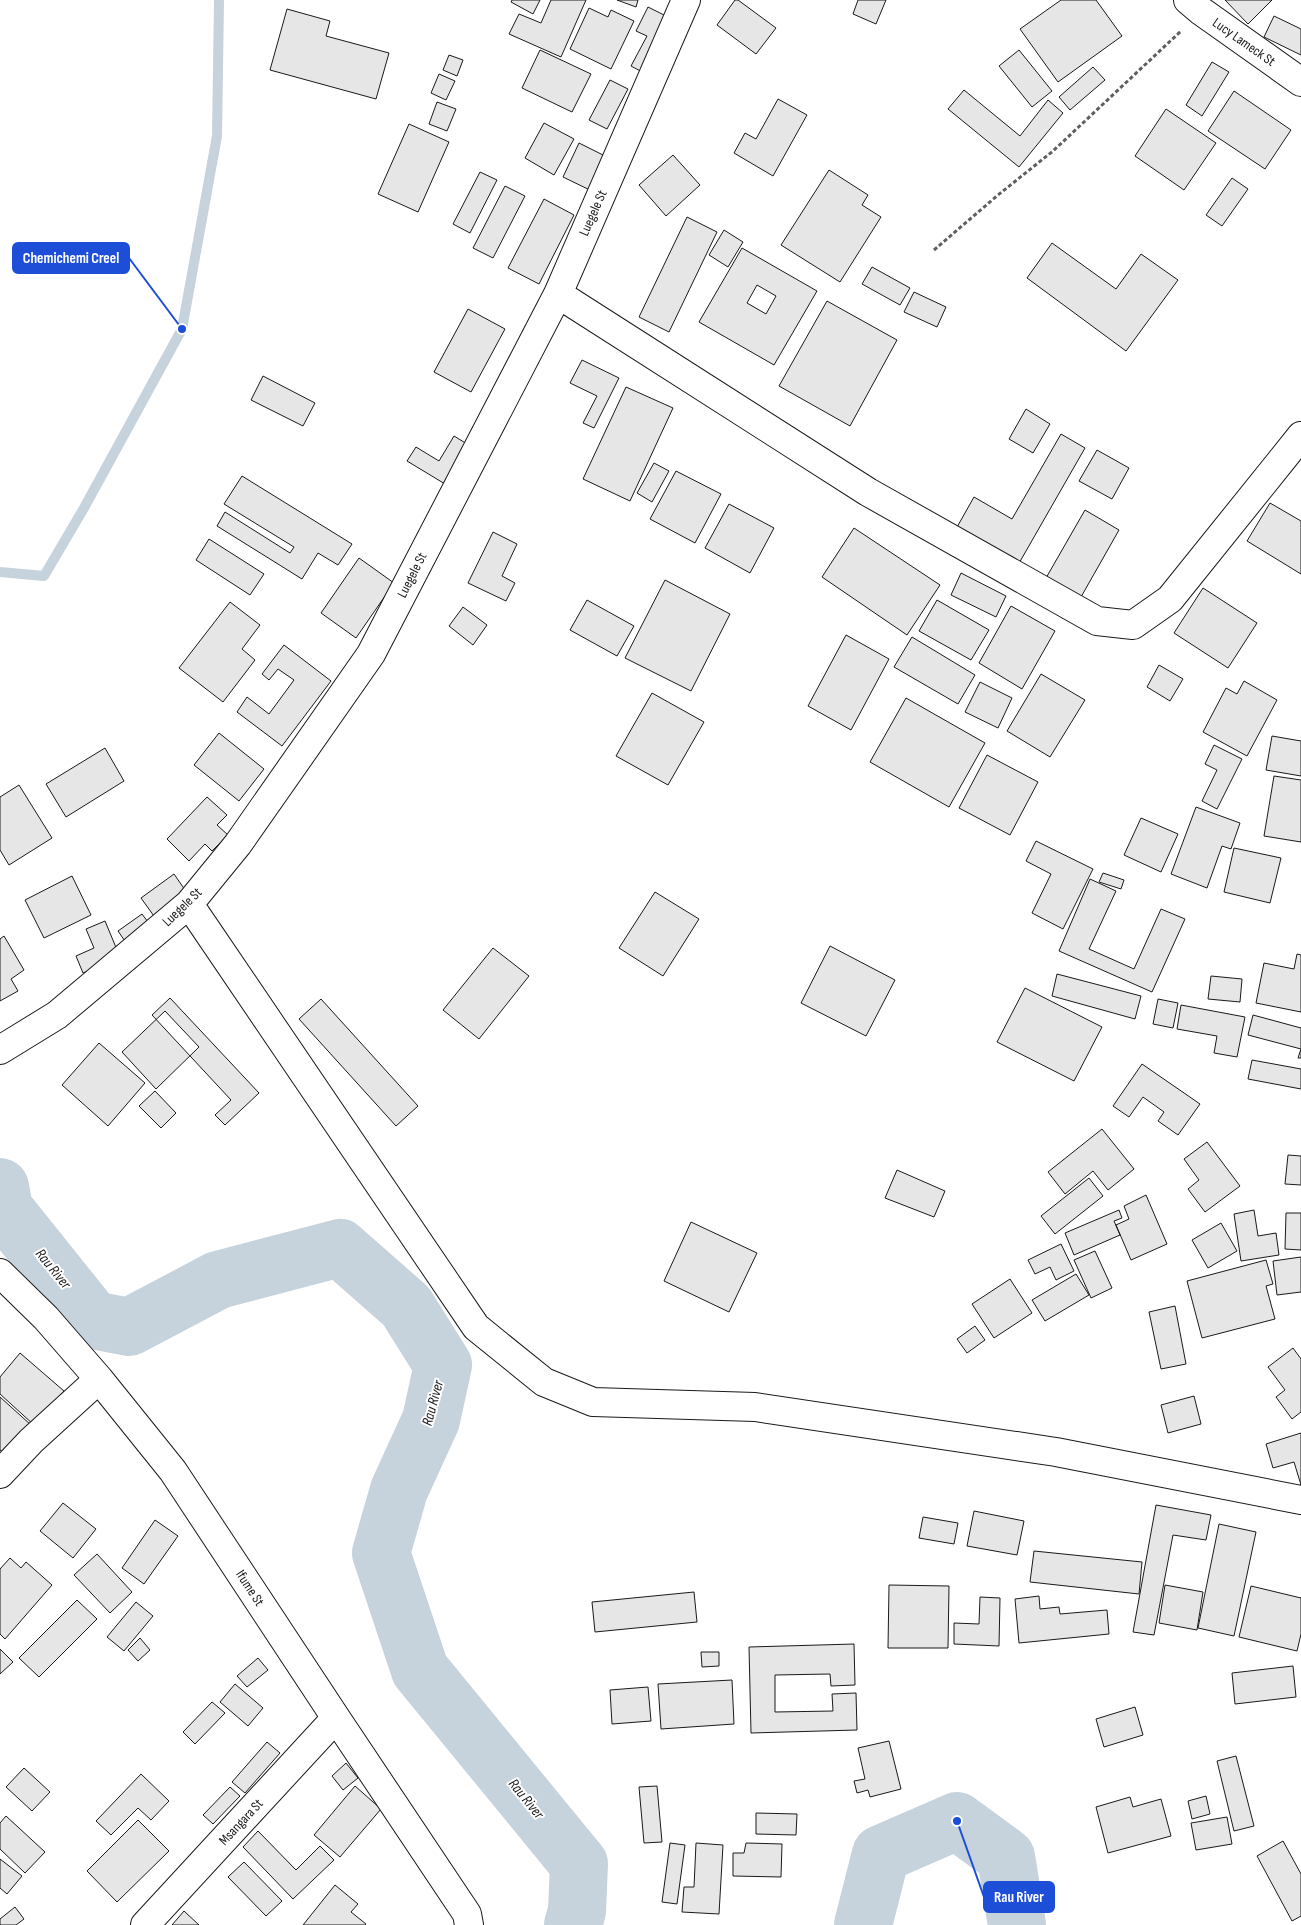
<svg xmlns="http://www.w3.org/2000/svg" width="1301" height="1925" viewBox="0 0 1301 1925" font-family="'Sofia Sans Condensed',sans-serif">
<rect width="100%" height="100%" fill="#fff"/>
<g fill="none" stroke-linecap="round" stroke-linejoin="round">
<!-- stream -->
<path stroke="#c6d2dc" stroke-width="10" d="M0,572l44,4 40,-68 98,-179 35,-193 2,-136"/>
<!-- river -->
<path stroke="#c6d2dc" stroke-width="58" d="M0,1187l4,22 89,111 36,7 89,-47 122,-32 66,58 37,59 -12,55 -32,70 -18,63 39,117 159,194 -2,47 -4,14
M863,1925l18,-71 76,-33 49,36 11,68"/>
</g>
<!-- building -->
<path fill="#e6e6e6" stroke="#1a1a1a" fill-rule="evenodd" d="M512,0h28l-7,14 -22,-12z
M551,0h35l-25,57 -52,-23 10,-20 22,9z
M617,0h21l-2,7z
M735,0h3l38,28 -20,26 -39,-29z
M858,0h28l-10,24 -23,-10z
M1061,0h35l26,36 -64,46 -38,-53z
M1225,0h47l-24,24z
M648,7l26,13 -28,54 -15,-8 16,-30 -11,-5z
M589,8l19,9 3,-7 23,11 -23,48 -41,-20z
M287,9l43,12 -4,15 63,17 -13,46 -106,-29z
M1274,16l27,13v26l-37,-18z
M540,50l51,24 -19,38 -50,-24z
M1019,50l33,41 -20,16 -33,-41z
M449,55l14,5 -6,16 -14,-6z
M1212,62l17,10 -27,44 -16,-11z
M1093,67l12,13 -35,30 -11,-13z
M439,74l16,7 -9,19 -15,-7z
M610,80l18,9 -21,40 -18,-9z
M964,90l56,46 28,-36 15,13 -44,54 -71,-58z
M1234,91l57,39 -26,39 -57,-38z
M778,99l29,16 -34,61 -39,-23 11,-20 11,6z
M437,102l19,7 -9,22 -18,-7z
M1166,109l50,34 -32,47 -49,-34z
M544,123l30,16 -20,36 -29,-17z
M409,124l40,18 -31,70 -40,-18z
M579,143l30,15 -15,34 -31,-15z
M673,155l27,30 -34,31 -27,-31z
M829,170l39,25 -6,10 19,12 -41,65 -59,-37z
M480,172l17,8 -27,53 -17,-9z
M1232,178l16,11 -26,37 -16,-11z
M505,186l20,10 -32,62 -20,-10z
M544,199l30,16 -35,69 -31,-16z
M687,217l30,15 -48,100 -30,-15z
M724,230l19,12 -15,25 -19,-12z
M1052,243l64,46 25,-35 37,26 -52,71 -99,-73z
M742,248l75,43 -43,74 -75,-43zM757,285l19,11 -10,18 -19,-11z
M872,267l38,21 -10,17 -38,-21z
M914,292l32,15 -9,20 -33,-15z
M827,301l70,39 -47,86 -71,-40z
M468,309l37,20 -34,63 -37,-20z
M582,360l37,18 -25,50 -11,-5 14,-27 -27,-13z
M263,376l52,27 -12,23 -52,-26z
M626,387l47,21 -43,93 -47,-22z
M1026,409l24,15 -17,29 -24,-14z
M1061,434l24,14 -71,124 -62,-36 22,-39 38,22z
M454,436l18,11 -22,40 -43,-26 9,-14 23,14z
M1097,450l32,18 -17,31 -33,-18z
M654,463l15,8 -17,31 -15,-9z
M676,471l45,23 -26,49 -45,-24z
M242,476l110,68 -14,21 -20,-12 -16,26 -85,-53 8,-14 65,41 4,-6 -70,-43z
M1270,503l31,18v53l-54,-33z
M729,504l45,24 -24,45 -45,-25z
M1085,510l34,20 -38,67 -35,-19z
M854,528l86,57 -33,50 -85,-58z
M493,532l24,12 -15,32 13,7 -9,18 -38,-18z
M209,539l55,35 -14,21 -54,-35z
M359,558l35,25 -38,55 -35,-25z
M961,573l45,23 -10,21 -45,-22z
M665,580l65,34 -39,77 -66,-33z
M1203,588l54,35 -29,45 -54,-35z
M587,600l47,26 -17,30 -47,-26z
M937,600l52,30 -18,30 -52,-29z
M230,602l30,23 -18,24 13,11 -32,42 -44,-34z
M1011,606l44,25 -33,58 -43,-26z
M463,607l24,18 -14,20 -24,-19z
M846,635l43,24 -38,71 -43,-24z
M912,637l63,38 -17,29 -64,-37z
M284,645l47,36 -49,65 -45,-34 10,-15 22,17 25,-34 -16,-11 -9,11 -7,-6z
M1159,665l24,14 -13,22 -23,-14z
M1041,674l44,26 -35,57 -43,-26z
M1244,681l33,19 -30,56 -44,-24 23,-44 11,6z
M980,682l32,16 -14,30 -33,-16z
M652,693l52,29 -36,63 -52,-29z
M906,698l79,45 -36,64 -79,-45z
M219,733l45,36 -25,32 -45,-36z
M1272,736l29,5v35l-35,-6z
M1214,745l28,14 -25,50 -15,-8 15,-31 -12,-6z
M105,748l19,33 -58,36 -20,-33z
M987,755l51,27 -28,53 -51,-27z
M1274,776l27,4v62l-37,-6z
M19,785l33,53 -43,27 -9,-15v-53z
M207,797l20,18 -10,10 11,10 -16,16 -7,-7 -16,17 -22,-22z
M1196,807l44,16 -9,26 -9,-3 -15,42 -36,-14z
M1141,818l37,16 -17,38 -37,-17z
M1036,841l57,28 -30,60 -31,-16 19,-39 -25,-13z
M1234,848l47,10 -11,45 -46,-11z
M1103,873l21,7 -3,9 -22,-7z
M174,874l18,26 -33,23 -18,-25z
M72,876l19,39 -47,23 -19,-38z
M1090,879l26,12 -27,58 45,20 27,-60 24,10 -33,73 -93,-41z
M655,892l44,27 -36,57 -44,-28z
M142,914l12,16 -25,17 -11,-16z
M105,921l15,36 -37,16 -7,-17 18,-8 -8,-19z
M4,936l20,34 -13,9 7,12 -18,10v-62z
M830,946l65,34 -29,56 -65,-33z
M493,948l36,28 -50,63 -36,-29z
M1297,954l4,1v57l-45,-9 8,-40 30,6z
M1057,974l84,22 -6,23 -83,-23z
M1211,976l31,3 -2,23 -32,-3z
M1025,988l77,39 -28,54 -77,-39z
M170,998l89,95 -34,32 -10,-10 16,-15 -79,-85z
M321,999l97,107 -22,20 -97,-107z
M1158,999l20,4 -5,25 -20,-4z
M1181,1005l64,12 -8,40 -23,-4 3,-17 -40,-7z
M165,1011l34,36 -43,42 -34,-37z
M1253,1015l48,13v30h-3l3,-9 -53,-14z
M99,1043l46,40 -37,43 -46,-41z
M1252,1060l49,9v20l-53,-10z
M1142,1064l58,40 -22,31 -20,-14 6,-9 -21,-15 -14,20 -16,-11z
M155,1091l21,22 -15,15 -22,-22z
M1102,1129l32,40 -26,21 -15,-19 -28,23 -17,-22z
M1207,1142l33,44 -35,26 -17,-23 11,-9 -15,-21z
M1288,1155l13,1v29l-16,-1z
M897,1170l48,21 -11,26 -49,-19z
M1089,1178l14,18 -48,38 -14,-18z
M1146,1195l21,49 -36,16 -15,-35 13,-6 -5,-13z
M1119,1210l3,8 -8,3 6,14 -46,20 -9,-22z
M1254,1210l4,26 18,-3 3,22 -38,6 -7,-47z
M1286,1213h15v37l-16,-1z
M691,1222l66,31 -28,59 -65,-31z
M1221,1223l16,28 -29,17 -16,-28z
M1061,1244l13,27 -18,9 -6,-13 -15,7 -7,-14z
M1095,1251l17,37 -21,10 -17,-38z
M1301,1257v35l-24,3 -4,-34z
M1266,1260l7,24 -7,2 9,33 -73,19 -15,-57z
M1076,1274l13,21 -44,26 -13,-21z
M1010,1279l22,34 -38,25 -22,-34z
M1175,1306l11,58 -25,5 -12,-57z
M975,1326l10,14 -18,13 -10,-14z
M1293,1348l8,11v53l-9,7 -16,-22 9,-7 -17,-23z
M20,1353l44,38 -30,34 -34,-31v-17z
M1194,1396l7,28 -33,9 -7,-28z
M0,1397l31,28 -26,29 -5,-4z
M1301,1433v52l-7,-23 -21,6 -7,-24z
M63,1503l33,26 -23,29 -33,-27z
M1156,1505l55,10 -5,25 -33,-5 -19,100 -21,-3z
M974,1511l50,10 -7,34 -50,-9z
M923,1517l35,6 -4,21 -35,-6z
M155,1520l23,16 -34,48 -22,-16z
M1219,1524l37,8 -22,104 -36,-8z
M1034,1551l108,11 -3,32 -109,-12z
M97,1554l35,38 -22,21 -36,-38z
M10,1558l11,10 5,-6 26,23 -47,54 -5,-5v-65z
M889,1585l60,1 -1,62h-60z
M1165,1585l38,7 -6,38 -38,-7z
M1251,1586l50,12v36l-4,17 -58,-14z
M694,1592l3,30 -102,10 -3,-30z
M1039,1596l1,13 19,-2 1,7 47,-4 2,24 -90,9 -4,-44z
M980,1597l20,1 -1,48 -45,-2v-21l25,1z
M77,1600l20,19 -58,58 -20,-19z
M136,1602l17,14 -29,35 -17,-14z
M140,1638l10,12 -12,11 -10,-11z
M854,1644l1,41 -24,1 -1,-12 -55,1v37l58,-1 -1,-17 24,-1 1,37 -106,3 -2,-86z
M0,1649l13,13 -13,12z
M701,1652h18v14l-17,1z
M258,1658l10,12 -21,17 -10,-11z
M1293,1666l3,31 -61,7 -3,-31z
M732,1680l2,44 -73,5 -3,-45z
M235,1684l28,24 -15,18 -28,-24z
M648,1687l3,34 -39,3 -2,-34z
M212,1702l13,11 -30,31 -12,-12z
M1135,1707l8,28 -39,12 -8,-28z
M889,1741l12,48 -31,8 -2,-7 -11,3 -3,-12 11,-2 -7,-31z
M267,1742l13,11 -35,40 -13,-11z
M1236,1756l18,70 -20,5 -17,-70z
M346,1763l12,15 -15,12 -11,-14z
M24,1768l26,24 -18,19 -26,-24z
M141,1774l28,27 -18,19 -13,-12 -27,27 -15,-14z
M355,1786l26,23 -41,48 -26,-22z
M657,1786l5,56 -18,1 -5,-56z
M230,1787l10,9 -27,28 -10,-9z
M1206,1796l4,18 -18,5 -4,-18z
M1130,1797l3,10 28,-8 10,37 -63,17 -12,-46z
M756,1813l41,1 -1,21 -40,-1z
M6,1816l39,36 -20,21 -25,-24v-26z
M1227,1817l5,27 -36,6 -5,-27z
M138,1820l31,31 -52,51 -30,-31z
M258,1831l38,39 24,-24 14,14 -41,39 -50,-52z
M1283,1841l18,33v42l-9,5 -35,-65z
M670,1843l15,2 -8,59 -15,-2z
M696,1843l27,2 -4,69 -37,-2 2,-25h10z
M746,1843l36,1 -1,33 -48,-1v-23h11z
M0,1859l22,17 -15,18 -7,-6z
M244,1862l38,39 -16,15 -38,-39z
M335,1885l23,19 -7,8 15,12 -1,1h-62z
M15,1907l9,12 -8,6h-16v-6z
M184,1911l15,14h-27z"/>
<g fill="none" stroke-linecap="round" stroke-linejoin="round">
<!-- street casing -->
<g stroke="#1a1a1a" stroke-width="30">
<path id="street" d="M1188,0l13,11 100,71
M558,294l310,198 229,129 36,4 37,-26 131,-163
M189,904l287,423 68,55 49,20 162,5 301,45 245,48
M0,1050l57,-35 132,-111 49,-60 133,-190 187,-360 128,-294
M0,1273l46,45 53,61 74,92 163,247 131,196 2,11
M0,1474l31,-33 68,-62
M145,1925l191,-207"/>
</g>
<!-- path -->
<path stroke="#5f5f5f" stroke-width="3" stroke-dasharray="4 2.5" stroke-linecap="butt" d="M934,250l64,-55 55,-44 128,-120"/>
<!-- street -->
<use href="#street" stroke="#fff" stroke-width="28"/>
</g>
<g text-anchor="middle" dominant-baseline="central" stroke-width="4" stroke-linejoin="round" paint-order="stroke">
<!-- street labels -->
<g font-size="14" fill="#1a1a1a" stroke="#fff">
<text transform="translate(1244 42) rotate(35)">Lucy Lameck St</text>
<text transform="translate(593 213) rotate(-66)">Luegele St</text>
<text transform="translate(412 575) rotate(-63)">Luegele St</text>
<text transform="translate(182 907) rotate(-44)">Luegele St</text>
<text transform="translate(250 1588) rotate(57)">Ifume St</text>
<text transform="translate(241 1822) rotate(-47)">Msangara St</text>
</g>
<!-- water labels -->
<g font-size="15" font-style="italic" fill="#1a1a1a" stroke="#fff">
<text transform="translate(53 1269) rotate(51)">Rau River</text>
<text transform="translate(433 1403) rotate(-75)">Rau River</text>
<text transform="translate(526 1799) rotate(51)">Rau River</text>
</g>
</g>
<!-- callouts -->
<path fill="none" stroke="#1d4ed8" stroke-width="2" d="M182 329L129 258M957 1821L984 1897"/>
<g fill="#1d4ed8" stroke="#fff" stroke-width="2">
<circle cx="182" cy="329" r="5"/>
<circle cx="957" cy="1821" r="5"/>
</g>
<g fill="#1d4ed8" stroke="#1d4ed8" stroke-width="2">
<rect x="13" y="243" width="116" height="30" rx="5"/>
<rect x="984" y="1882" width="70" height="30" rx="5"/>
</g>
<g font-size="15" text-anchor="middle" font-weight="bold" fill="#fff">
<text x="71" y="263">Chemichemi Creel</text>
<text x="1019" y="1902">Rau River</text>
</g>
</svg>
